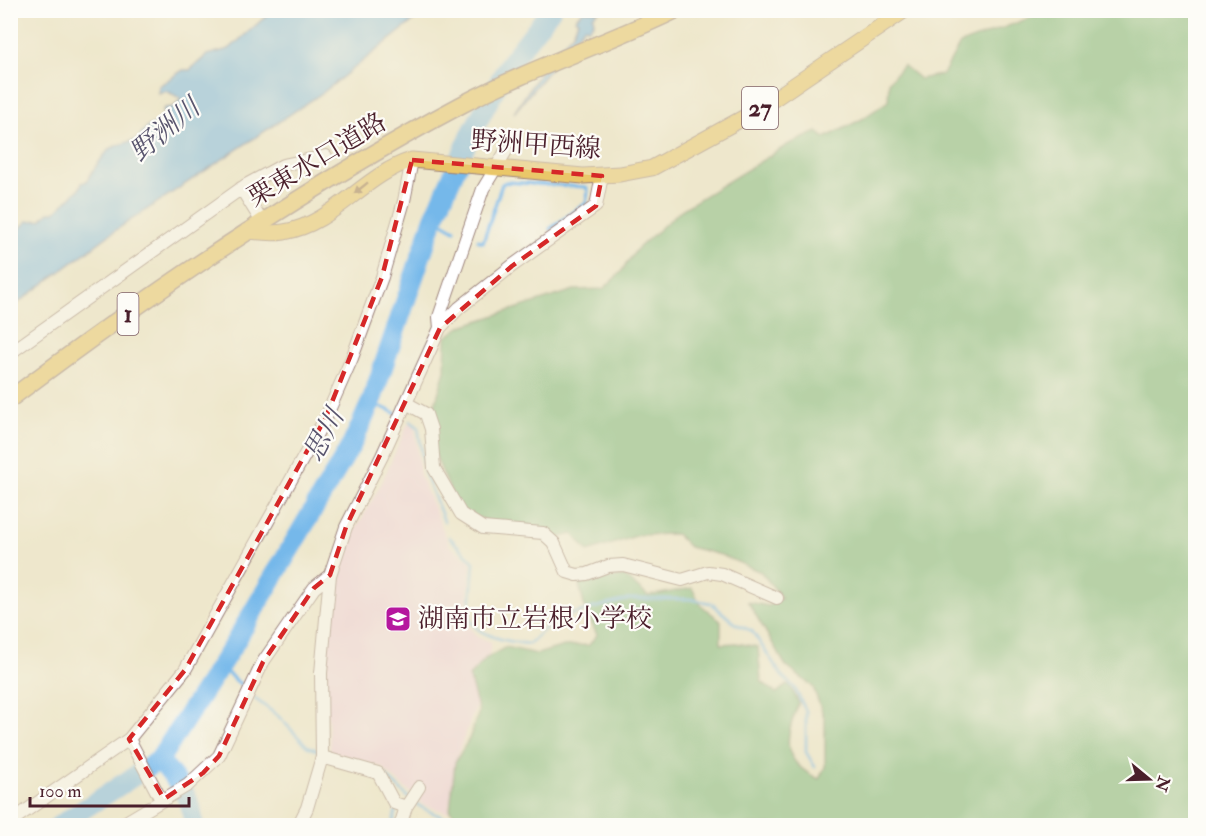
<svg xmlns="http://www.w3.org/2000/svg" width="1206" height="836" viewBox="0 0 1206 836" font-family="'IM FELL Double Pica','Noto Serif JP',serif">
<rect width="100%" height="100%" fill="#fdfcf7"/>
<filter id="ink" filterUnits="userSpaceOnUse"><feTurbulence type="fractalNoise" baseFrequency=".0167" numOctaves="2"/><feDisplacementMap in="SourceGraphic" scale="12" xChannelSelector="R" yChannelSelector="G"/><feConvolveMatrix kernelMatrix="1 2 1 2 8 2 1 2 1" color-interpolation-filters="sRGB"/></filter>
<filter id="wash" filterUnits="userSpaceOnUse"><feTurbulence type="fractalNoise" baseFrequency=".008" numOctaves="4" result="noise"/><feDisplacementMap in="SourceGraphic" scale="24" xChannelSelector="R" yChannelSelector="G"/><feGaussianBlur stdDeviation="1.35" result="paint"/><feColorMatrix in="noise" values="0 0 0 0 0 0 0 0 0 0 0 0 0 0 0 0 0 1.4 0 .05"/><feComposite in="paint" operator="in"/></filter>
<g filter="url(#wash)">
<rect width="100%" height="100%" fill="#eee7cc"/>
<!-- built -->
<path fill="#f2cfe2" d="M408,423l7,5 5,47 30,71 21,16 -5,51 2,12 9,12 15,5 -17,68 -18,46 -9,57 -24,-8 -43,-38 -51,-16 -4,-54 1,-65 10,-52 15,-44 30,-54z"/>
<!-- forest -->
<path fill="#75b77a" stroke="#606b52" stroke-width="1.5" d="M1048,11h147v814h-726l-19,-14 5,-49 14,-23 10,-27 -10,-36 17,-18 20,-11 31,7 27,-8 25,-1 8,-10 -12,-26 -6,-25 45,-8 24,20 44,-8 9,17 20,16v23l15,-1 22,4 3,34 15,12 13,-9 10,19c-15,35 -19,58 20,76l6,-12v-47l-12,-33 -27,-21 -38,-64 21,4 13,-8 -21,-26 -40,-17 -32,-8 -13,-13 -37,1 -51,17 -15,-18 -20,5 -93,-26 -28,-65 2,-41 11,-36 1,-34 16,-11 112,-36 29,-1 18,-17 15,-22 45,-40 108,-66 28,-12 8,6 37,-19 26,-18 1,-20 14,-16 17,14 23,-5 17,-30z"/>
<!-- water -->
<path fill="#74b8ea" stroke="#5f6c8a" stroke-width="1.5" d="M272,11h154l-101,80 -209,139 -105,78v-72l17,-15 13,-1 8,-8h6l24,-23 3,-6 5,-2c3,-7 18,-28 23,-32 7,-5 20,-7 28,-10 11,-20 21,-13 31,-25l-7,-1 2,-5 10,-1 7,-8 -14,-8 -9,2 1,-7 24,-16h7l17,-15 22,-6z
M583,11h16l-6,5 1,7 -5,5 -5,-1 -70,86 35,-55 24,-25 5,-12 -3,-2z"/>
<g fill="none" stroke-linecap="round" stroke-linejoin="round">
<!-- stream -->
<path stroke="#74b8ea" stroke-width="3" d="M434,218l21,12
M478,240l5,2 19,-58 4,-2 80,5 2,4 -2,12 -36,26
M371,402l26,12
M410,421l8,6 7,46 19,48
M449,537l25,25 -5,55c6,19 41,25 60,27l25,-24 39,-12 38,-9h59l21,4 25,21 16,7 30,45 12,11 12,24v41l9,15
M220,667l25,21
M254,698l24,18 29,30 10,4
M384,774l25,24
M414,802c12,11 29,11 39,24
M392,826l5,-19"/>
<!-- river -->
<path stroke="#74b8ea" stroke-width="20" d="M159,760c18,21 33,37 35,66
M58,826l101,-66 75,-116 118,-200 19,-42 63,-184 36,-82 38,-71 43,-55"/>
</g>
</g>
<g filter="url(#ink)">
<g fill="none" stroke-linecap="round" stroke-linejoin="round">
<!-- minor casing -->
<g stroke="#9c837c" stroke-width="14">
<path id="minor" d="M241,188l21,34
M440,328l-1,-11 44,-128 23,-38
M10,353l236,-168 37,-20 43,-9
M406,403l20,11 5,15 3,39 27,46 22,14 60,5 11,10 13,29 10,3 10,-1 21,-8 15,-1 59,15 26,-8 14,2 55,24
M129,739l30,57 5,3
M322,757l56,16 16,30 12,4 -6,19
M406,807l13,-20
M10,822l119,-83 56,-69 141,-253 26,-59 30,-81 22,-76 8,-41
M119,826l69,-41 31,-29 44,-94 51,-74 16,-13
M298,826l9,-18 15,-51 -1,-84 9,-98 16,-48 36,-71 58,-128 19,-20 53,-42 84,-60 6,-30"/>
</g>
<!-- major casing -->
<g stroke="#9c837c" stroke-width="17">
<path id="major" d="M247,231c12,1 25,3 37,1 50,-8 79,-57 128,-72l171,16 37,-2 32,-6 104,-57 149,-101"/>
</g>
<!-- highway casing -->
<g stroke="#9c837c" stroke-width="19">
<path id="highway" d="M10,399c143,-108 293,-210 451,-294 69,-37 145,-61 215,-95"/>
</g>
<!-- minor -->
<use href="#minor" stroke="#fff" stroke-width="12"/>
<!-- major -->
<use href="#major" stroke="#eac769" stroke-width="15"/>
<!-- highway -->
<use href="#highway" stroke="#eac769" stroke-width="16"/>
</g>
<!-- one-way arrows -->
<defs><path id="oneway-solid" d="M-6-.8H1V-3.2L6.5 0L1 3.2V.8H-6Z" transform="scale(1.5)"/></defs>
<use fill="#9a734a" href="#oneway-solid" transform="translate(361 188) rotate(141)"/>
</g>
<!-- marked area -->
<path d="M0 0H1206V836H0ZM412,160l190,16 -6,30 -84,60 -72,62 -94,199 -16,48 -16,13 -51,74 -44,94 -16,17 -39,26 -35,-60 56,-69 141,-253 56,-140z" fill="#eee7cc" fill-opacity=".55" fill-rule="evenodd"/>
<path fill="none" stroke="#d62828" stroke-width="4.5" stroke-dasharray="12 8" stroke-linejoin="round" d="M412,160l190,16 -6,30 -84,60 -72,62 -94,199 -16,48 -16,13 -51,74 -44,94 -16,17 -39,26 -35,-60 56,-69 141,-253 56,-140z"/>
<!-- icons -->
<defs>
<g id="school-square" transform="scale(1.35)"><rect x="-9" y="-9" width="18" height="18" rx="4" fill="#b5179e" stroke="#fdfcf7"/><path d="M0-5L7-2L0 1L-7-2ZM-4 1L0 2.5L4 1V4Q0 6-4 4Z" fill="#fff"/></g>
</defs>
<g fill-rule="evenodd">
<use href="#school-square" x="398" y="619"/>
</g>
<g text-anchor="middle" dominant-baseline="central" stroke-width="4.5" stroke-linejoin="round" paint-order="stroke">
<!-- shield labels -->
<g fill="#fdfcf7" stroke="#806168" stroke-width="1.5">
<rect x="742" y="87" width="36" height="42" rx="4.5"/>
<rect x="117.5" y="293" width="21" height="42" rx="4.5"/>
</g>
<g font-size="24" font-weight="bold" fill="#4a1f2b">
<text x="760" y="108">27</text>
<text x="128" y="314">1</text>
</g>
<!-- street labels -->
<g font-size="26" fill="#4a1f2b" stroke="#fdfcf7">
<text transform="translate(536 145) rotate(4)">野洲甲西線</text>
<text transform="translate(317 160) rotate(-31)">栗東水口道路</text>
</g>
<!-- poi labels -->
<g font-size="26" fill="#4a1f2b" stroke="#fdfcf7" text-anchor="start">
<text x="418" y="619">湖南市立岩根小学校</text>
</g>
<!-- water labels -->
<g font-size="27" font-style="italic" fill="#59556e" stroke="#fdfcf7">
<text transform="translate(165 130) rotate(-40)">野洲川</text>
<text transform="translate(324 435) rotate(-62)">思川</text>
</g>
</g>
<!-- margin -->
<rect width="1206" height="836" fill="none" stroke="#fdfcf7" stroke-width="36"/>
<!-- north arrow -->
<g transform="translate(1149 779) rotate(109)" stroke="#fdfcf7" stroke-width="4.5" paint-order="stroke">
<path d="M0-4.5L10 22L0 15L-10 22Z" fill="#4a1f2b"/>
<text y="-9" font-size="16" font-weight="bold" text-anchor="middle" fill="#4a1f2b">N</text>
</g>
<!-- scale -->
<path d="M30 797v9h159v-9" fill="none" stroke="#4a1f2b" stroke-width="3"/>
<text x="39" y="797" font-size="18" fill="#4a1f2b" stroke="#fdfcf7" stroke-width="4.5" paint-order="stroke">100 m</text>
</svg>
